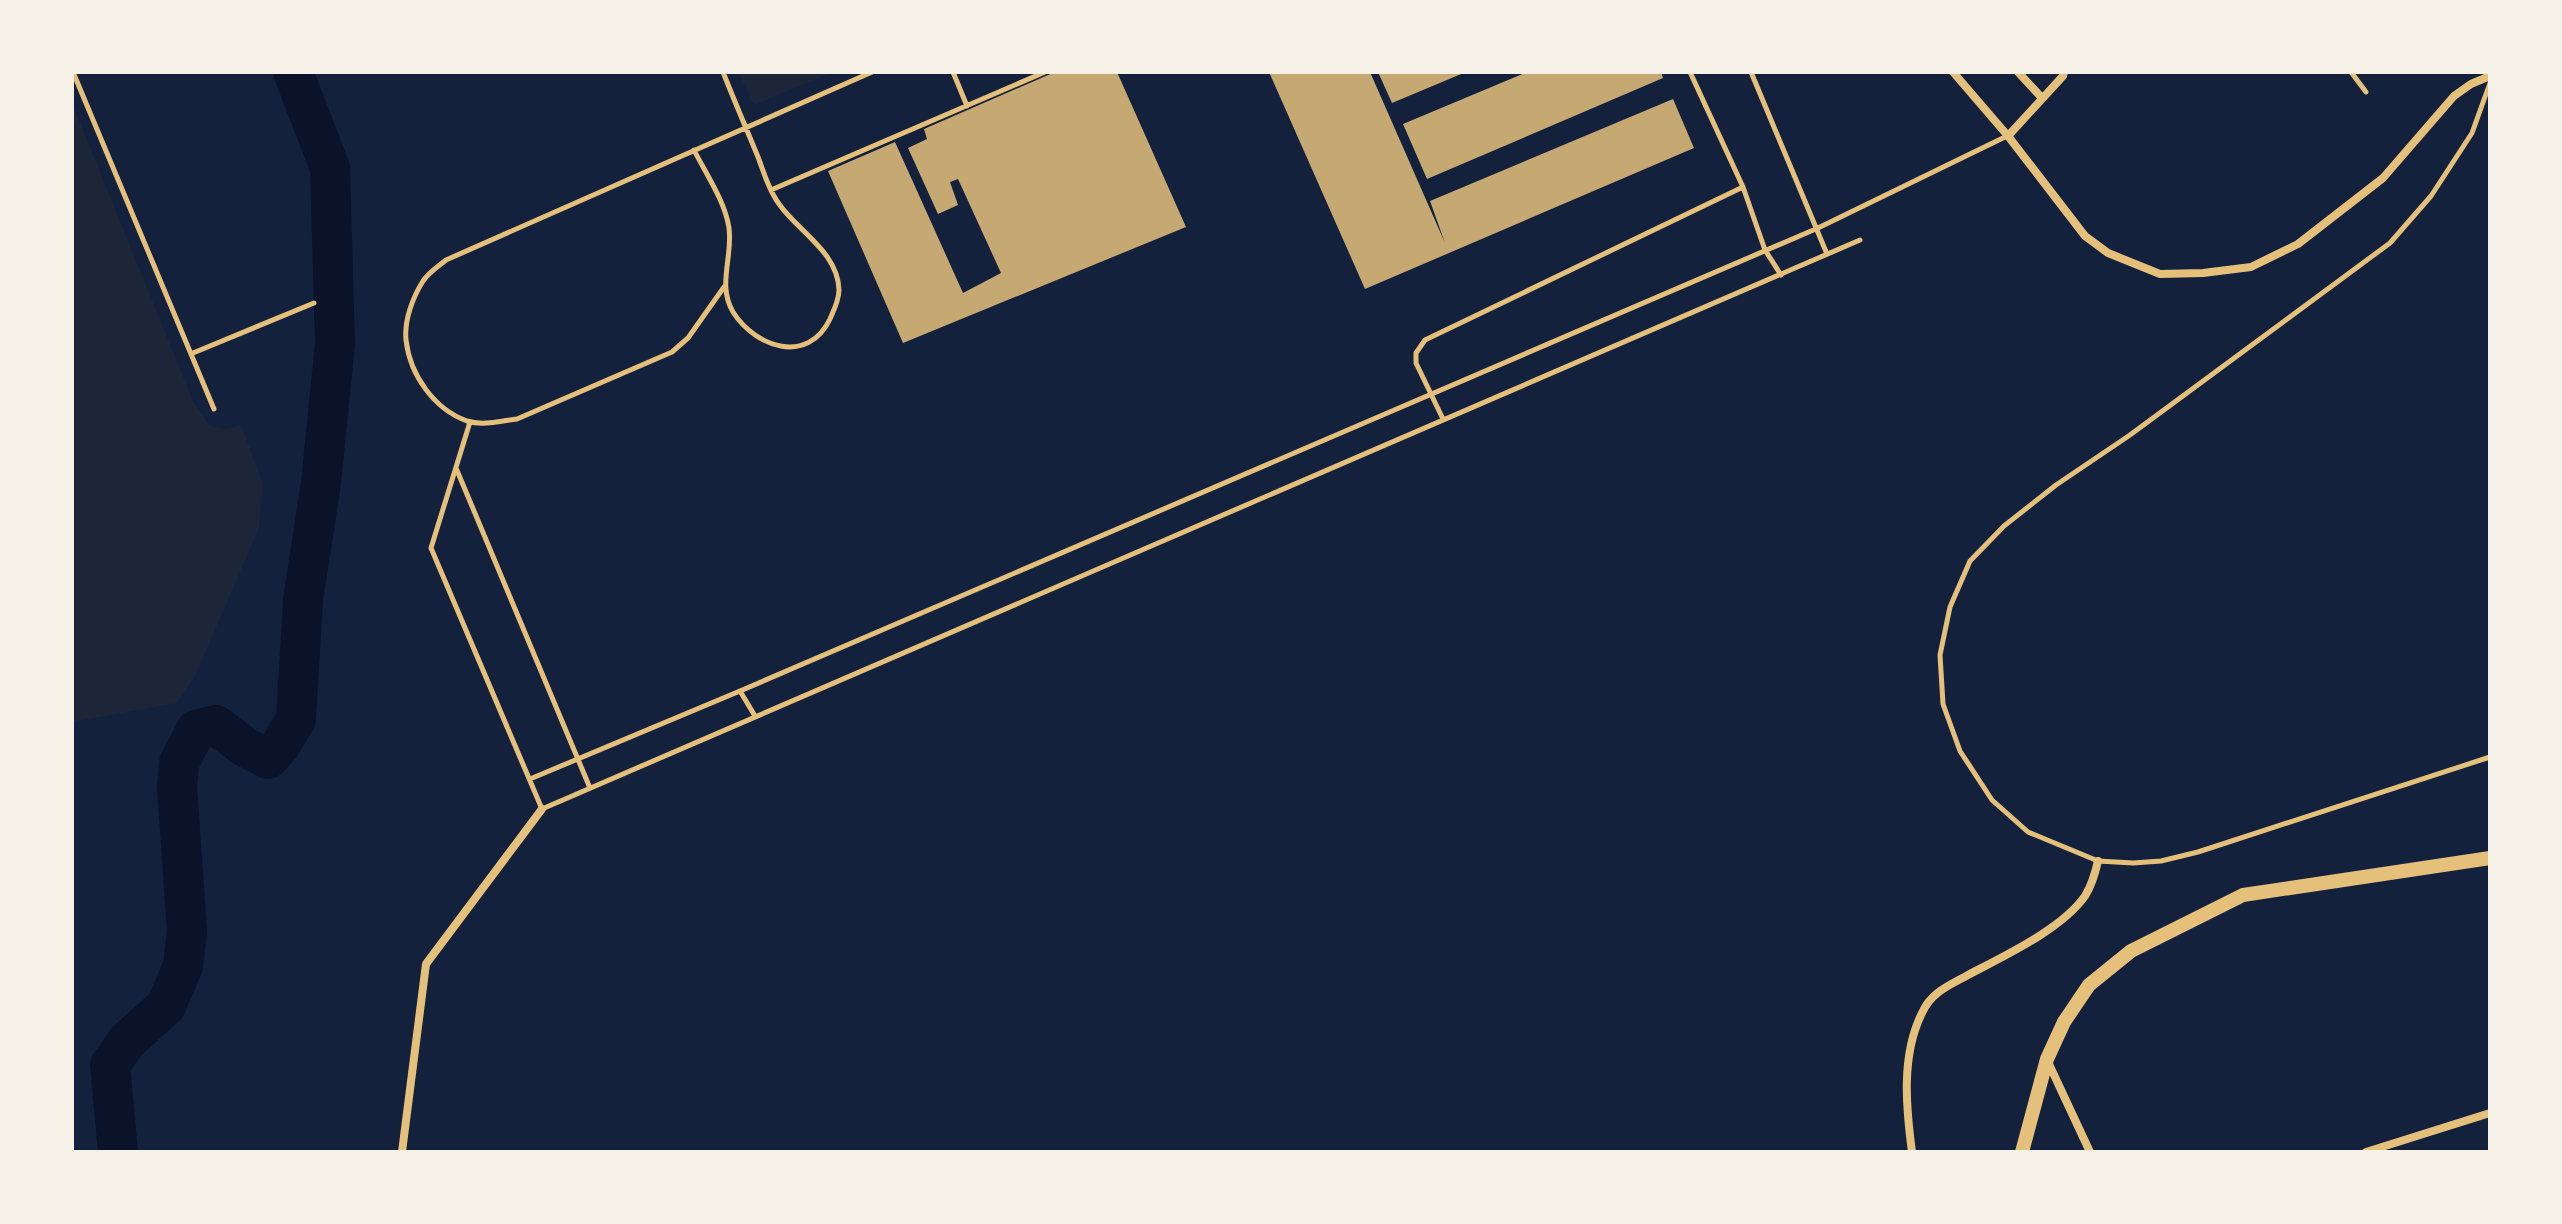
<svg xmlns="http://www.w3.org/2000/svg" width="2562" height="1224" viewBox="0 0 2562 1224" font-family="'Nunito Sans',sans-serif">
<rect width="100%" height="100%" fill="#14213d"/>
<!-- green -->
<path fill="#1d2539" d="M738,72h95l-79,33z
M72,103l121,298 17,25 16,3 15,-4 22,59 -4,44 -64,148 -18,27 -105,19z"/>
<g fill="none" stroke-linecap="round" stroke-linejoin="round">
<!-- river -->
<path stroke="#0b132b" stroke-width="40" d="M118,1152l-8,-87 17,-24 39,-35 17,-40 4,-35 -10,-144 2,-24 17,-33 20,-5 29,22 23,12 12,-13 16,-27 7,-119 18,-117 14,-139 -5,-176 -37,-96"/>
</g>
<!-- building -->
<path fill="#c6a872" d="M1055,72h62l69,155 -283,116 -75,-172 67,-29 68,151 38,-20 -43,-94 -8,3 8,23 -20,9 -30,-66 19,-9 -3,-10z
M1269,72h101l75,171 -15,-42 243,-102 21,49 -329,141z
M1378,72h88l-74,31z
M1527,72h134l2,6 -236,101 -24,-55z"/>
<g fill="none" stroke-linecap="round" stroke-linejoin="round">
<!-- service -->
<path stroke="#e5c07b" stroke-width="5" d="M73,72l141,337
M953,72l14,34
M1690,72l53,115 22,63 16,25
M1751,72l76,182
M2351,72l15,20
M2490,83l-18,50 -41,63 -41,47 -260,192 -74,50 -52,41 -34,35 -20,46 -10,48 3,49 17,47 32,49 36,32 70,29 35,2 28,-2 37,-9 292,-95
M694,150c12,24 31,51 35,78 4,29 -12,57 4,84 23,36 75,53 97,7 4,-9 9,-19 9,-29 -1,-41 -47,-61 -65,-94 -7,-12 -11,-26 -16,-39 -12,-29 -24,-57 -35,-85
M771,190l274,-118
M724,287l-36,51 -16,14 -155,67c-16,2 -34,7 -50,2 -33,-12 -57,-46 -61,-81 -2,-20 7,-43 17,-59 6,-9 16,-15 23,-21l426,-188
M193,353l121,-50
M1443,419l-27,-56v-10l9,-13 318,-153
M470,422l-39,126 111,261 1318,-569
M456,468l134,320
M740,691l15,25
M530,779l210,-88 1078,-463 189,-92"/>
<!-- minor -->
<path stroke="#e5c07b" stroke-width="8" d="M1953,72l55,64 77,100 23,17 52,21 43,-1 48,-6 47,-23 85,-66 71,-82 17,-12 19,-8
M2018,72l24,26
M2008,136l55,-60 1,-4
M2048,1062l42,90
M402,1152l24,-188 116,-155
M1912,1152c-6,-45 -11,-97 10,-139 9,-21 28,-28 46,-38 36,-19 94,-46 117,-79 7,-11 10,-22 13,-35
M2366,1152l124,-39"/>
<!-- secondary -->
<path stroke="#e5c07b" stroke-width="14" d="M2022,1152l25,-93 17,-37 25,-37 42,-34 112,-56 247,-37"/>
</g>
<!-- border -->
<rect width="2562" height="1224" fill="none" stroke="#f6f1e7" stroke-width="148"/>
</svg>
